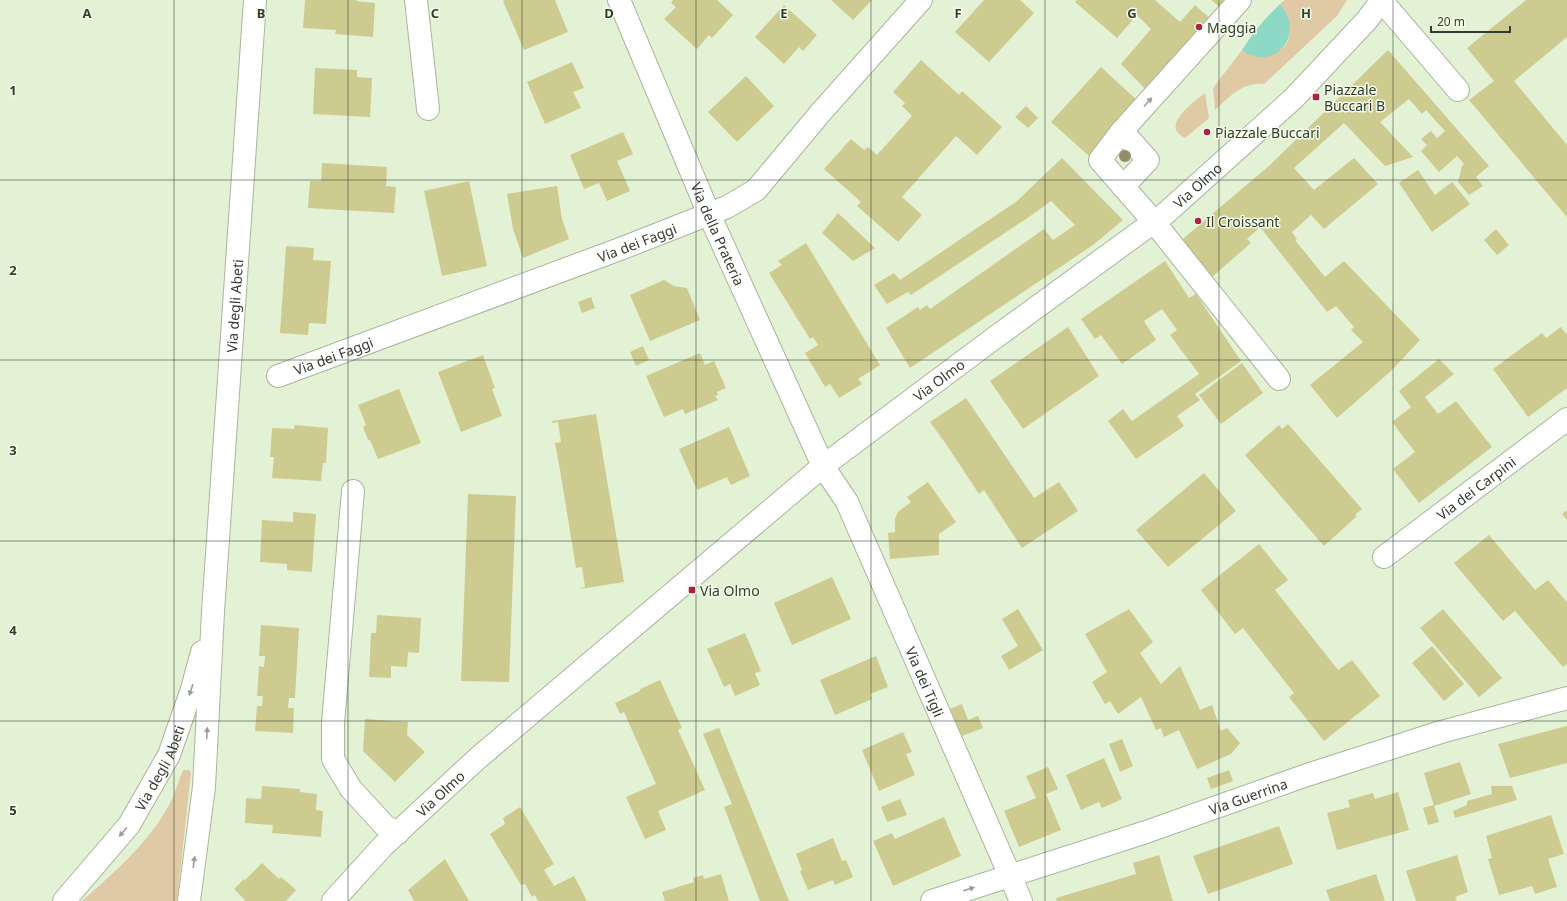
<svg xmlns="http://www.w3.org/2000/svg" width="1567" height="901" viewBox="0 0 1567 901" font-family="'Noto Sans',sans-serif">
<rect width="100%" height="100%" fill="#e3f2d5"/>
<!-- green -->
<path fill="#e0caa5" d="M1285,0h62l-10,16 -73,68c-21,-3 -35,13 -49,26l-2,-22 29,-38c9,6 17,7 27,4 3,-1 7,-1 9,-3 18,-8 12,-35 2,-47z
M1205,93l4,25 -24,20c-26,-12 9,-36 20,-45z
M183,770h6l2,3 -14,128h-95c33,-29 70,-61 90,-102 4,-9 7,-19 11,-29z"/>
<!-- water -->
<path fill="#8ed8c6" d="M1280,4c27,31 -6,69 -38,46 11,-17 23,-32 38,-46z"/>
<!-- building -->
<path fill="#cecb90" d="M305,0h52l-1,1 19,2 -2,34 -38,-3 1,-4 -33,-2z
M505,0h50l13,32 -44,18 -21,-49z
M673,0h44l16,15 -21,23 -3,-3 -12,14 -33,-30 12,-12 -5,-4z
M831,0h41l-19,20z
M984,0h36l14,13 -45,49 -34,-30z
M1077,0h78l25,22 15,-17 18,16 -65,71 -27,-28 30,-35 -14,-14 -20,23 -42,-36z
M1211,0h22l-10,10z
M1526,0h41v37l-53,44 53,64v72l-98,-117 25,-19 -27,-33z
M784,5l33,30 -14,16 -4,-4 -15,17 -29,-27z
M1388,50l101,116 -13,11 7,9 -14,9 -11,-13 4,-16 2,-2 -7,-8 -18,16 -18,-21 6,-6 -6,-6 10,-8 6,7 8,-7 -19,-21 -4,4 -13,-15 -29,23 33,35 -28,9 -41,-43 -50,45 20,22 40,-32 24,26 -54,45 -13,-14 -19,17 5,7 -2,1 30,37 19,-16 76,79 -29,31 -54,47 -27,-33 53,-43 -12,-12 3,-3 -18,-21 -9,6 -67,-85 -13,12 4,4 -39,34 -34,-34 91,-77z
M921,60l38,35 3,-4 40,36 -25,28 -21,-19 -54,61 20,18 -24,27 -41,-36 4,-4 -37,-33 27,-30 13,11 4,-3 9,8 35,-39 -10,-10 3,-3 -12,-11z
M572,62l12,26 -11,4 8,16 -36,16 -18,-42z
M1101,67l38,35 -50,54 -38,-34z
M315,68l42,2v7l15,1 -2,39 -57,-3z
M746,76l28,30 -37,36 -29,-30z
M1026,106l12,12 -10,10 -13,-11z
M623,132l10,22 -16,7 13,30 -23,10 -8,-18 -15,6 -14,-34z
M1062,158l61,62 -30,25 -183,123 -24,-40 32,-21 2,3 7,-5 3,4 114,-80 9,11 22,-15 -24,-24 -22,16 -118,78 -3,-3 -21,12 -13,-19 20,-12 6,7 117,-79z
M322,163l65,4 -1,19 10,1 -2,26 -86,-5 2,-27h11z
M1418,170l17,25 17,-13 18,22 -38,28 -33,-49z
M469,181l18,85 -45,10 -18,-85z
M557,186l5,33 7,20 -46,19 -10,-29 -6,-35z
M838,213l37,35 -22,13 -31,-28z
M1496,229l13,16 -12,10 -13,-15z
M806,243l74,122 -22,14 4,5 -23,14 -9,-14 -5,3 -20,-34 13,-8 -5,-8 -3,2 -41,-66 13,-8 -4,-4z
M286,246l28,2 -1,12 18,1 -5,63 -17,-1 -1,12 -28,-2z
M1165,261l24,37 7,-4 45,67 -46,33 5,6 -23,16 7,10 -48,33 -28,-38 15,-12 9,12 67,-47 -29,-39 7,-5 -15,-21 -18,12 12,19 -34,24 -21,-29 -6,4 -14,-20z
M664,280l10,6 13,2 13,32 -50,21 -20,-46z
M591,297l4,11 -13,5 -4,-11z
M1068,327l31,49 -76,53 -33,-48z
M1561,327l6,8v53l-39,29 -35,-48 49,-36 4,5z
M643,346l6,14 -13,6 -6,-14z
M700,353l5,12 9,-4 12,27 -9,4 1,3 -3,1 3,4 -33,14 -2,-5 -19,8 -18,-41z
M483,355l12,33 -3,1 10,27 -41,16 -23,-60z
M1439,359l15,15 -29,23 13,17 18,-13 36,46 -73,56 -26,-34 22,-17 -23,-30 19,-15 -12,-16z
M1242,363l21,30 -42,31 -22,-29z
M399,389l22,54 -43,16 -8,-19h-2l-5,-13 3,-2 -8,-20z
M966,398l68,100 25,-16 19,29 -56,37 -38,-58 -5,4 -33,-50 -16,-22z
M596,414l28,168 -44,7v-1l5,-1 -3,-20 -6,1 -16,-98 -5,-27 6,-1 -3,-20 -6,1v-2z
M1288,424l74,85 -7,6 2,1 -33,30 -79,-91 34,-30 3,4z
M295,425l33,3 -2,35h-3l-2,18 -49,-3 2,-21h-4l2,-29 22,1z
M729,427l21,49 -19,9 -4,-8 -30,13 -18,-41z
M1204,473l32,38 -68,56 -32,-37z
M928,482l28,40 -17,12v21l-49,4 -2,-26 7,-1v-13l3,-7 13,-10 -4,-5z
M468,494l48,2 -7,186 -48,-1z
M1567,510v10l-5,-6z
M293,512l23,2 -4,58 -25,-2v-6l-27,-2 2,-42 31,2z
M1489,535l46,55 13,-10 19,22v62l-4,3 -48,-56 -12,10 -49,-58z
M1259,544l29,36 -13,10 63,80 14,-10 28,36 -56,45 -35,-44 5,-4 -51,-65 -8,6 -34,-44z
M832,577l19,42 -59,26 -18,-42z
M1018,609l25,41 -34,20 -8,-14 17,-10 -16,-27z
M1129,609l24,33 -13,11 21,31 19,-18 20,44 12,-5 9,26 6,-3 13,15 -9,11 -34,15 -18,-39 -15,7 -3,-9 -5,2 -15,-33 -23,17 -8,-13 -5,3 -13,-22 15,-10 -22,-38z
M1443,609l59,69 -23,19 -59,-69z
M377,615l44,3 -2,35 -11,-1 -1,15 -16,-1v12l-22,-1 2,-44h5z
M261,625l38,3 -4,70h-6l-1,10h6l-1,25 -38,-2 2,-25h5l1,-10h-6l2,-30 5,1 1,-11h-6z
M745,633l16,38 -6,2 5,12 -25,11 -5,-12 -6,3 -17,-38z
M1432,646l32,38 -20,17 -32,-38z
M876,656l12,31 -18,7 2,5 -37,16 -15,-35z
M660,680l22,48 -4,2 27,60 -47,21 8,19 -21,9 -19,-42 30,-13 -32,-72 -4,2 -5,-11 25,-12v-2z
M962,704l6,16 10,-4 5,12 -21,8 -12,-27z
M365,719l43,3 -1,13 18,17 -30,30 -32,-31z
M1567,726v37l-57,15 -12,-34z
M719,728l55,136 15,37h-29l-36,-94 8,-3 -29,-70z
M903,732l9,20 -6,2 9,21 -36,16 -17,-41z
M1122,739l11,27 -13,6 -11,-28z
M1104,758l18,41 -20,9 -3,-6 -18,8 -15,-35z
M1460,762l11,32 -37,12 -10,-33z
M1048,767l10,22 -12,5 15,36 -42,17 -15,-36 32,-13 -10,-22z
M1229,770l4,11 -22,8 -4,-11z
M262,786l38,3v3l17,2 -1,16 7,1 -2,26 -49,-4 1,-8 -28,-2 1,-25 15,1z
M1491,786h21l5,14 -62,18 -2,-7 14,-6v-4l25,-7z
M1398,792l11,38 -72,20 -10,-37 23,-6 -2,-7 25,-7 2,6z
M900,799l7,16 -20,7 -6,-15z
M1434,805l5,17 -11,3 -5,-17z
M520,807l34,57 -10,6 10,16 20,-10 13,25h-49l-3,-6 -3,2 -7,-13 -4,1 -31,-51 15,-10 -2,-6z
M1551,815l13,39 -16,5 9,28 -22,7 -3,-8 -33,9 -11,-36 4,-1 -6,-22z
M944,817l17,39 -68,30 -20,-45 19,-8 3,6z
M1279,826l14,38 -85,30 -15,-38z
M833,838l9,23 4,-1 7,17 -18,8 -2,-5 -25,10 -8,-19 2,-1 -6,-16z
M1159,855l14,46h-116l-1,-3 80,-24 -3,-11z
M1457,855l11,37 -13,5 2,4h-41l-10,-30z
M445,859l24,42h-55l-6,-11z
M262,863l17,16 2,-2 15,13 -10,11h-42l1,-1 -11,-11 10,-10 1,1z
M721,874l8,27h-64l-3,-9 32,-10 -1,-4 10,-3 1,4z
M1376,874l9,27h-55l-4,-11z"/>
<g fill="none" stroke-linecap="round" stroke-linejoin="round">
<!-- street casing -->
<g stroke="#a8b69b" stroke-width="24">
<g id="street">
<path d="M416,0l12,109"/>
<path id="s1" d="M619,0l90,214 114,252 24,36 174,399"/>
<path d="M1240,0l-118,131 -22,29 54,62 125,157"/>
<path d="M1381,0l77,90"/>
<path d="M1122,131l26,29 -25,27"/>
<path id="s2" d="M278,376l342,-127 107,-42 29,-17 66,-79 99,-111"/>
<path d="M353,491l-20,232v36l18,30 34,37 13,7"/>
<path id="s3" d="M1384,557l183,-138"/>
<path id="s4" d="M932,901l214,-69 161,-57 134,-43 126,-34"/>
</g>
</g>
<!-- secondary casing -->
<g stroke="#a8b69b" stroke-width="24">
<g id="secondary">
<path id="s5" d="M64,901l65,-76 40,-70 23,-66 10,-37"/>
<path id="s6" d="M189,901l15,-114 9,-175 42,-612"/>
<path id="s7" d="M333,901l50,-55 95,-88 345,-292 170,-127 173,-126 128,-115 73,-78 15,-20"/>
</g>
</g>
<!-- street -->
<use href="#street" stroke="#fff" stroke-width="22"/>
<!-- secondary -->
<use href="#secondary" stroke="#fff" stroke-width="22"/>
</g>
<!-- trees -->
<circle fill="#938e6a" cx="1125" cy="156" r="6"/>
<!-- one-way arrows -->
<defs><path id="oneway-solid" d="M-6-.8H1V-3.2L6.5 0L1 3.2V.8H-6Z"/></defs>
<g fill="#9a9d98">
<use href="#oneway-solid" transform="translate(1148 102) rotate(-48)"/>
<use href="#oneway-solid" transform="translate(191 690) rotate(108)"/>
<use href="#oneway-solid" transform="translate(207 733) rotate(-87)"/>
<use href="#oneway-solid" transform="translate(123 832) rotate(130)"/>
<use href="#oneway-solid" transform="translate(194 862) rotate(-82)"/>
<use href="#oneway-solid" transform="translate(969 889) rotate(-18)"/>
</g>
<!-- grid -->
<path fill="none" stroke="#353b30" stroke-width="1" stroke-opacity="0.55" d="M174,0v901M348,0v901M522,0v901M696,0v901M871,0v901M1045,0v901M1219,0v901M1393,0v901M0,180h1567M0,360h1567M0,541h1567M0,721h1567"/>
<!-- markers -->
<g fill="#b01f4b" stroke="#f2fee7" stroke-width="1.5">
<circle cx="1199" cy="27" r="4"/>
<rect x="1312" y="93" width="8" height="8" rx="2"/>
<circle cx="1207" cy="132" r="4"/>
<circle cx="1198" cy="221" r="4"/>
<rect x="688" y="586" width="8" height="8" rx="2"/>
</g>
<g text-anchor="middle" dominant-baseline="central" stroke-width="3" stroke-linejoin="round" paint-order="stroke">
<!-- poi labels -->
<g font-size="14" fill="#353b30" stroke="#f2fee7" text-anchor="start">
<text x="1207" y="27">Maggia</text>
<text x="1324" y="89">Piazzale<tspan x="1324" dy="16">Buccari B</tspan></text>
<text x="1215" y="132">Piazzale Buccari</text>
<text x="1206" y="221">Il Croissant</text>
<text x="700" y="590">Via Olmo</text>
</g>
<!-- street labels -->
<g font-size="14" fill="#353b30" stroke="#f2fee7">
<text stroke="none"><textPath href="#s7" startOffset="1124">Via Olmo</textPath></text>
<text stroke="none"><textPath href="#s1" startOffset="254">Via della Prateria</textPath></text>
<text stroke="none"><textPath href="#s2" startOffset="383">Via dei Faggi</textPath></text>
<text stroke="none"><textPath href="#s6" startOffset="597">Via degli Abeti</textPath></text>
<text stroke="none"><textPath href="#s2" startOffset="59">Via dei Faggi</textPath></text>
<text stroke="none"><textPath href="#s7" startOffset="800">Via Olmo</textPath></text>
<text stroke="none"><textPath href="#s3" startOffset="115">Via dei Carpini</textPath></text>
<text stroke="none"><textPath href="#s1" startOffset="748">Via dei Tigli</textPath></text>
<text stroke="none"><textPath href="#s5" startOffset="165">Via degli Abeti</textPath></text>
<text stroke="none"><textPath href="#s7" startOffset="152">Via Olmo</textPath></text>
<text stroke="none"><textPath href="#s4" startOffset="333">Via Guerrina</textPath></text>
</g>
</g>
<g font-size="13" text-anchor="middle" font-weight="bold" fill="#353b30" stroke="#f2fee7" stroke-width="3" stroke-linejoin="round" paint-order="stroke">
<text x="87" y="18">A</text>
<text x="261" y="18">B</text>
<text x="435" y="18">C</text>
<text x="609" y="18">D</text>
<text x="784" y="18">E</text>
<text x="958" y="18">F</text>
<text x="1132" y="18">G</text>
<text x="1306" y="18">H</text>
<text x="13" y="95">1</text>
<text x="13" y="275">2</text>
<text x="13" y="455">3</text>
<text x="13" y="635">4</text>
<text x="13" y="815">5</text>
</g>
<!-- scale -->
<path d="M1431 26v6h79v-6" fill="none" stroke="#353b30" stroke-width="2"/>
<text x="1437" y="26" font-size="12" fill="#353b30" stroke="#f2fee7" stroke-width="3" paint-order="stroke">20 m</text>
</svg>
